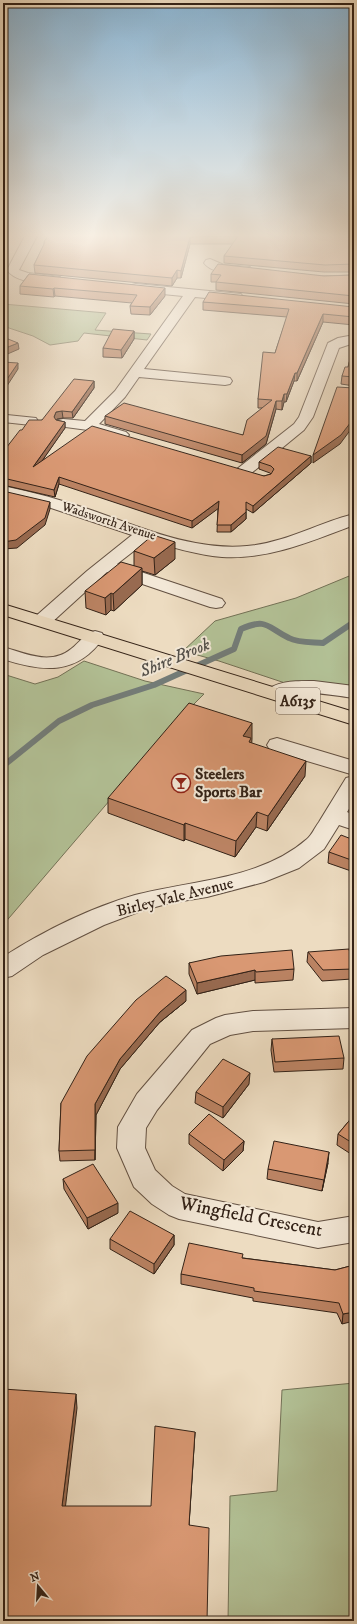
<svg xmlns="http://www.w3.org/2000/svg" width="357" height="1624" viewBox="0 0 357 1624" font-family="'IM FELL DW Pica',serif">
<rect width="100%" height="100%" fill="#eddcc1"/>
<filter id="stains"><feTurbulence type="fractalNoise" baseFrequency=".005" numOctaves="4"/><feColorMatrix values="0 0 0 0 .2 0 0 0 0 .09 0 0 0 0 .02 0 0 0 .5 -.17"/></filter>
<radialGradient id="worn" r=".72"><stop offset=".6" stop-color="#630" stop-opacity="0"/><stop offset="1" stop-color="#630" stop-opacity=".3"/></radialGradient>
<!-- green -->
<path fill="#b3c297" stroke="#737257" d="M3,304l103,9 -11,17 56,4 -4,6 -63,-7 -6,8 -28,4 -17,-9 -30,-10z
M354,574v121l-48,-5 -87,-29 -36,-10 32,-30 81,-23z
M84,661l61,20 59,13 -22,22 -179,209v-251l32,10 23,-7z
M354,1383v238h-126l2,-125 47,-5 5,-101z"/>
<g fill="none" stroke-linecap="round" stroke-linejoin="round">
<!-- stream -->
<path stroke="#737d7a" stroke-width="6" d="M3,766l56,-45 33,-16 62,-20 80,-36 7,-20c27,-12 26,-1 48,9 9,5 24,4 34,5l31,-21"/>
<!-- minor casing -->
<g stroke="#625042" stroke-width="2">
<path id="minor" d="M26,234h12l-19,36 9,3 32,4 2,3 -2,3 -4,1c-15,-2 -39,0 -49,-14z
M210,259l14,6 26,2 2,3 -2,3 -4,1c-13,-1 -34,0 -42,-11l2,-3z
M136,284l105,10 2,3 -2,3 -4,1 -42,-4 -51,72 81,8 5,1 2,3 -2,3 -5,1 -86,-8 -14,20 -26,27 27,8 3,3 -3,3 -5,2 -33,-10 -30,-4 -2,-3 2,-3 5,-1 22,2 30,-30 68,-95 -51,-5 -2,-3 2,-3z
M354,335v8l-15,5 -26,69 -9,13 -55,45 -6,2 -6,-2 -2,-3 2,-3 57,-45 5,-7 29,-74 10,-5z
M7,415l29,3 2,3 -2,3 -5,1 -28,-3v-6z
M3,486c30,6 59,14 88,24 49,17 102,41 156,36 38,-3 71,-23 107,-32v11c-42,16 -86,35 -132,32 -25,-2 -50,-10 -74,-17l-31,24 105,35 3,4 -3,4 -6,1 -6,-1 -103,-35 -57,52 -7,2 -7,-2 -2,-4 2,-4 51,-45 45,-36 -93,-31 -36,-8z
M95,631l7,2 2,4c-27,39 -61,35 -101,22v-12c22,6 47,19 68,2 8,-6 13,-15 24,-18z
M314,681l40,5v12c-17,-2 -35,-6 -53,-5 -12,0 -21,7 -33,4l-3,-4c9,-13 34,-12 49,-12z
M277,738l77,23v14l-84,-25 -3,-5 3,-5z
M354,776v25l-7,11 7,3v15l-15,-5 -15,24 -25,19 -35,14 -57,15 -37,6 -29,8 -37,14 -61,30 -31,21 -9,2v-21c39,-25 87,-49 132,-62 57,-15 125,-15 172,-56 5,-4 8,-12 12,-17 9,-15 18,-29 27,-44z
M354,1008v20l-101,3 -23,4 -20,9 -53,66 -11,18 -1,20 10,22 17,16 13,8 133,28 36,-6v26l-36,6 -139,-29 -10,-4 -17,-11 -18,-17 -17,-39 1,-21 19,-33 55,-64 24,-12 9,-3 28,-4z"/>
</g>
<!-- major casing -->
<g stroke="#332217" stroke-width="2">
<path id="major" d="M3,604l351,108v13l-351,-110z"/>
</g>
<!-- minor -->
<use href="#minor" fill="#f3e8d7" fill-rule="evenodd"/>
<!-- major -->
<use href="#major" fill="#eddcc1" fill-rule="evenodd"/>
</g>
<!-- wall -->
<path fill="#bb8363" stroke="#332217" d="M3,234h5l-2,11h-3z
M49,234h305v38h-30l-100,-9v-7l9,-12h-43l-9,34h-4l-5,8 -137,-13 -1,-8 10,-20v-3z
M29,274l136,22 -15,19 -19,-1 -1,-8 2,-3 -77,-7 -1,1 -34,-3v-8z
M211,274l113,2 30,-1v29l-138,-14v-8h-5z
M203,302l151,5v18l-31,-3 -26,59h-3l-8,21h-2l-2,8 -6,-1 -10,35 -24,19 -137,-39v-8l138,19 19,-27h-4v-9l17,-46 12,-36 -84,-7z
M134,331v8l-12,19 -19,-1v-9z
M354,344v42l-13,-2 1,-8 6,-9z
M94,381v7l-21,30h-10l-6,1 -1,1 9,2v6l-22,31 221,17 7,-2 -1,-1 -11,-4v-7l52,-6v7l-58,50 -7,-4v10l-15,13h-14l1,-24 -26,20 -133,-44 -4,13 -52,-12v-33l19,-22 20,-10z
M134,551l41,8 -20,16 -13,-4v14l-28,26 -3,-1 -5,5 -20,-7 -1,-17 49,-25z
M251,739v4l54,33 -38,55 -11,-4 -21,30 -50,-18 -1,2 -76,-28v-15l144,-59z
M354,840v32l-26,-9 1,-11z
M308,952l45,17 -1,10 -30,2 -15,-19z
M189,963l105,6 -1,11 -38,3v-3l-58,14 -8,-20z
M186,1001l-26,21 -40,47 -24,46 -1,45 -35,1 -1,-10 2,-48z
M272,1039l72,19 -1,11 -69,3 -3,-22z
M249,1084l-26,34 -28,-15 1,-11z
M354,1115v41l-17,-11 1,-11z
M189,1134l55,7 -1,10 -20,20 -34,-27z
M328,1163l-6,28 -55,-12 1,-10z
M63,1179l55,34 -30,16 -24,-40z
M174,1235v10l-20,29 -44,-25v-10z
M243,1258l92,12 19,-5 -12,59 -5,-11 -84,-12v-3l-72,-14v-10z"/>
<!-- shaded-wall -->
<path fill="#986a50" stroke="#332217" d="M6,234h2l-2,11 -1,-7z
M190,237v7l-9,34v-7z
M177,270v8l-5,8v-8z
M54,288l1,8 -1,1 -1,-8z
M165,288v8l-15,19v-8z
M323,314v8l-26,59v-8z
M134,331v8l-12,19 -1,-8z
M18,343l1,6 -16,7v-7z
M18,363v6l-15,23v-7z
M295,373l-1,8 -8,21 1,-8z
M94,381v7l-21,30 -1,-6z
M284,394v8l-2,8v-9z
M276,401v8l-10,35 -24,19v-8z
M62,411l1,7 -6,1 -2,5 -1,-7 2,-5z
M354,418v7l-14,19 -27,19v-8z
M65,422v6l-32,46v-7z
M311,456v7l-58,50v-7z
M59,477v7l-4,13 -1,-7z
M219,501v7l-27,20v-7z
M50,502v7l-5,16 -28,23 -14,1v-7z
M246,512v7l-15,13v-7z
M175,542v17l-20,16 -1,-17z
M142,568v17l-28,26 -1,-17z
M111,593v17l-5,5 -1,-17z
M252,723v16l-1,14 -8,-17z
M306,761l-1,15 -38,55 1,-15z
M257,812l-1,15 -21,30 1,-16z
M185,823v16l-1,2v-16z
M255,970v10l-58,14v-11z
M186,990v11l-26,21 -40,47 -24,46 -1,45v-56l25,-45 40,-47z
M250,1073l-1,11 -26,34v-11z
M244,1141l-1,10 -20,20 1,-11z
M329,1152l-1,11 -6,28 2,-11z
M118,1203v10l-30,16 -1,-11z
M174,1235v10l-20,29v-10z
M354,1312v9l-12,3 1,-10z
M76,1394l1,14 -13,111 -2,-13z
M195,1432l-1,14 -6,92 1,-13z"/>
<!-- building -->
<path fill="#d99873" stroke="#332217" d="M3,234h3l-1,4h-2z
M49,234h305v30l-29,1 -101,-9 14,-20 -48,1 -9,34 -4,-1 -5,8 -138,-13 11,-23h-1z
M218,264l106,12 30,-1v21l-138,-14 5,-7 -10,-1z
M29,274l136,14 -15,19 -20,-1 7,-11 -83,-7 -1,1 -33,-3z
M209,292l145,15v10l-31,-3 -26,59h-2l-8,21h-3l-2,7h-6l-10,35 -24,19 -137,-39 19,-13 119,32 4,-15 25,-20 -14,-1 5,-47 12,1 14,-44 -86,-7z
M113,329l21,2 -13,19 -18,-2z
M3,337l15,6 -15,6z
M354,344v33l-12,-1 3,-9h3z
M3,362l15,1 -15,22z
M74,379l20,2 -22,31 -10,-1 -6,1 -2,5 2,3 9,2 -32,45 59,-41 172,50 7,-2 3,-5 -3,-3 -12,-4 19,-15 33,9 -58,50 -7,-4v10l-15,13h-14l2,-24 -27,20 -133,-44 -5,13 -51,-12v-26l17,-22h2l7,-10h13z
M337,387l17,1v30l-13,17 -28,20z
M3,491l47,11 -5,16 -29,22 -13,2v-28l1,-1h-1z
M153,535l22,7 -21,16 -20,-7z
M121,562l21,6 -29,26 -2,-1 -6,5 -20,-7z
M189,703l63,20 -9,13 8,2 -2,4 57,19 -38,55 -11,-4 -21,29 -51,-18 -1,2 -76,-27z
M341,835l13,5v21l-25,-9z
M349,949l4,20 -30,1 -15,-18z
M292,950l2,19 -38,3 -1,-2 -58,13 -8,-20 32,-7z
M166,976l20,14 -26,22 -40,47 -25,45v46l-36,1 2,-48 26,-47 49,-56z
M339,1036l5,22 -69,4 -3,-23z
M223,1059l27,14 -27,34 -27,-15z
M209,1114l35,27 -20,19 -35,-26z
M354,1115v29l-16,-10z
M274,1141l55,11 -5,28 -56,-11z
M93,1164l25,39 -31,15 -24,-39z
M130,1211l44,24 -20,29 -44,-25z
M189,1243l54,11 -1,4 93,12 19,-5v47l-11,2 -4,-11 -85,-12v-3l-73,-14z
M3,1389l73,5 -14,112h89l4,-80 40,6 -6,93 20,3 -2,93h-204z"/>
<!-- sky -->
<linearGradient id="sky" x2="0" y2="1"><stop stop-color="#8ab6d6"/><stop offset="0.51" stop-color="#f7efe3"/><stop offset="1" stop-color="#f7efe3" stop-opacity="0"/></linearGradient>
<rect width="357" height="461" fill="url(#sky)"/>
<!-- icons -->
<defs>
<g id="bar-ring" transform="scale(1)"><circle r="9.5" fill="#f3e8d7" stroke="#8f2418" stroke-width="1.5"/><path d="M-6-5H6L.8 .8V4.5H3.5V6h-7V4.5H-.8V.8Z" fill="#8f2418"/></g>
</defs>
<g fill-rule="evenodd">
<use href="#bar-ring" x="181" y="783"/>
</g>
<g text-anchor="middle" dominant-baseline="central" stroke-width="4" stroke-linejoin="round" paint-order="stroke">
<!-- far-street labels -->
<g font-size="13" fill="#332217" stroke="#f3e8d7">
<text transform="translate(109 521) rotate(18)">Wadsworth Avenue</text>
</g>
<!-- shield labels -->
<rect fill="#f3e8d7" stroke="#6d5d51" stroke-width="1" x="276" y="688" width="44" height="26" rx="3"/>
<g font-size="15" font-weight="bold" fill="#332217">
<text x="298" y="701">A6135</text>
</g>
<!-- poi labels -->
<g font-size="16" font-weight="bold" fill="#332217" stroke="#f3e8d7" text-anchor="start">
<text x="195" y="774">Steelers<tspan x="195" dy="18">Sports Bar</tspan></text>
</g>
<!-- street labels -->
<g font-size="16" fill="#332217" stroke="#f3e8d7">
<text transform="translate(175 897) rotate(-14)">Birley Vale Avenue</text>
</g>
<!-- water labels -->
<g font-size="17" font-style="italic" fill="#534f49" stroke="#f3e8d7">
<text transform="translate(175 658) rotate(-23)">Shire Brook</text>
</g>
<!-- near-street labels -->
<g font-size="19" fill="#332217" stroke="#f3e8d7">
<text transform="translate(251 1217) rotate(11)">Wingfield Crescent</text>
</g>
</g>
<!-- margin -->
<rect width="357" height="1624" fill="none" stroke="#eddcc1" stroke-width="16"/>
<rect x="4" y="4" width="349" height="1616" fill="none" stroke="#332217" stroke-width="2"/>
<rect x="8" y="8" width="341" height="1608" fill="none" stroke="#332217"/>
<!-- north arrow -->
<g transform="translate(38 1586) rotate(342)" stroke="#f3e8d7" stroke-width="3" paint-order="stroke">
<path d="M0-3L7 15L0 10L-7 15Z" fill="#332217"/>
<text y="-6" font-size="11" font-weight="bold" text-anchor="middle" fill="#332217">N</text>
</g>
<rect width="100%" height="100%" filter="url(#stains)"/>
<rect width="100%" height="100%" fill="url(#worn)"/>
</svg>
